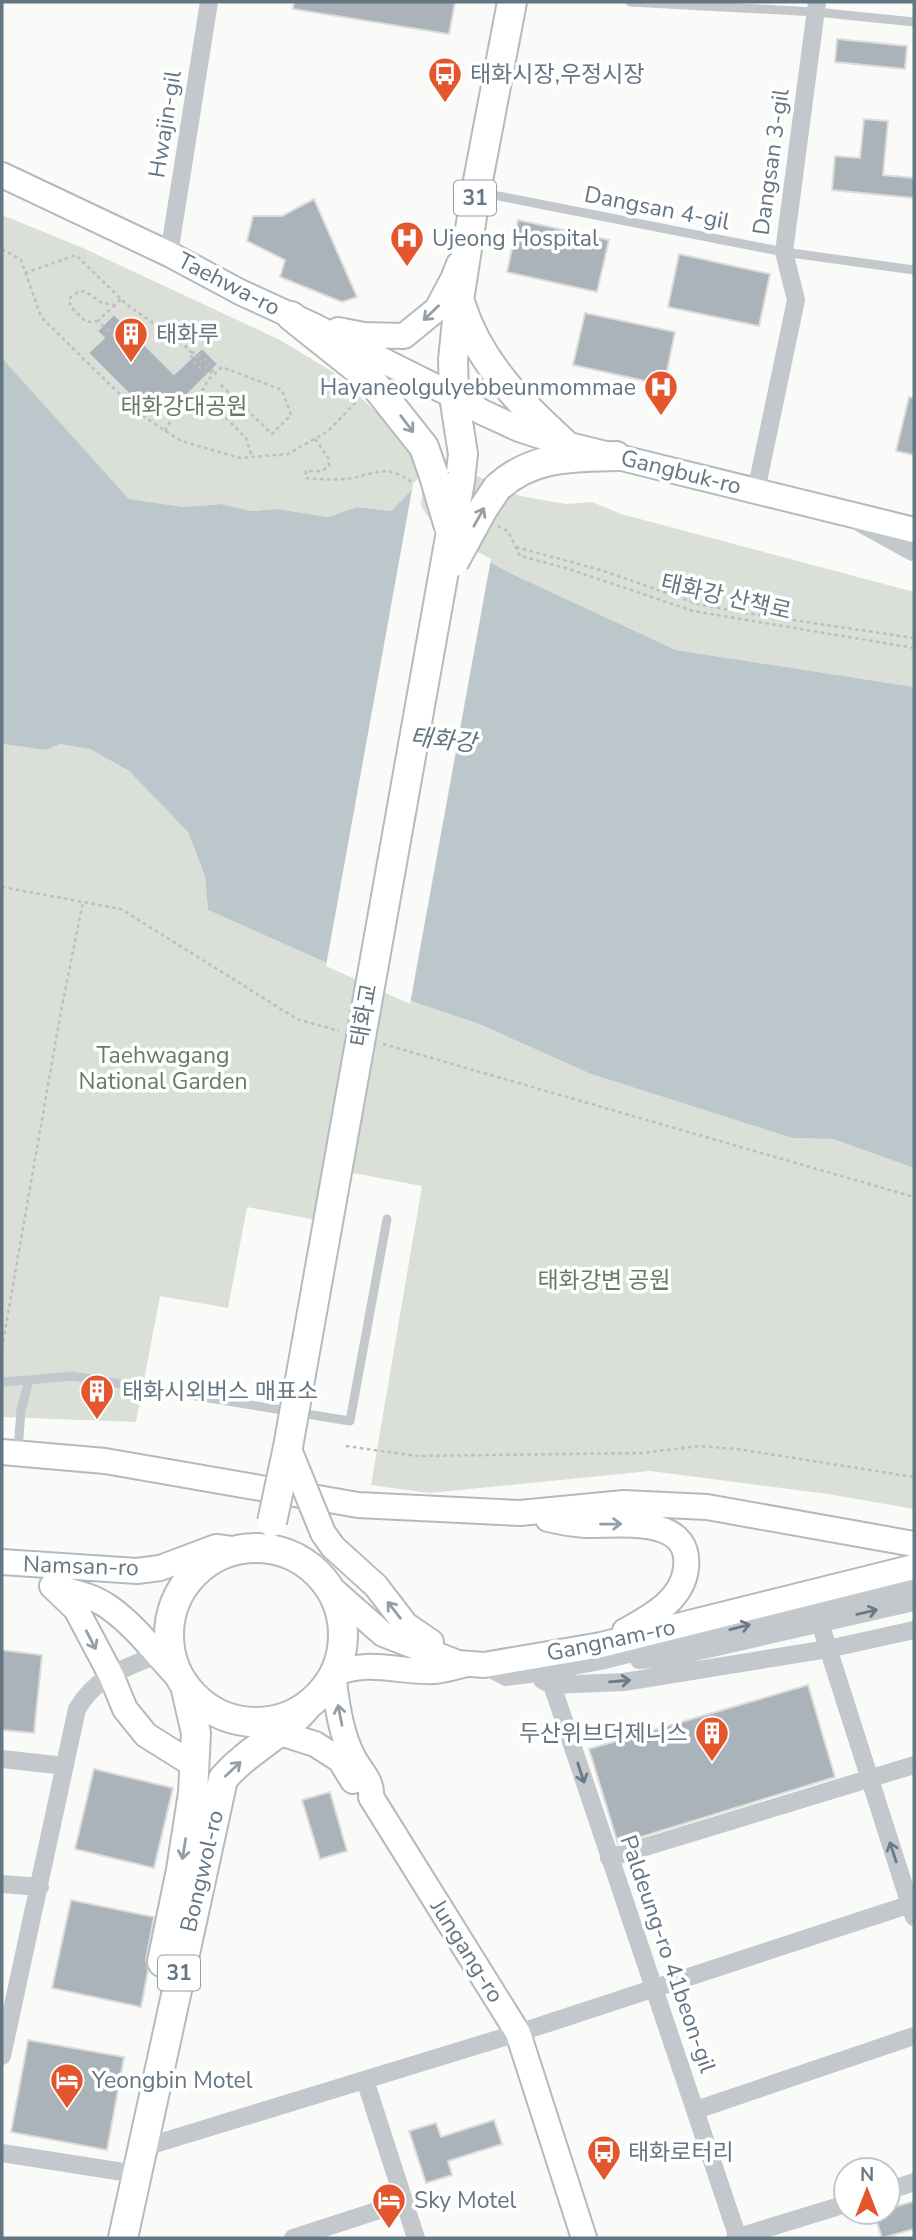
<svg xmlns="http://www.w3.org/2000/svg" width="916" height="2240" viewBox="0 0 916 2240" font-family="'Nunito Sans','Noto Sans KR',sans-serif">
<rect width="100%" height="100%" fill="#fafaf8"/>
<!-- green -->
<path fill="#dadfd7" d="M2,215l81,33 197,92 53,32 80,74 107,50 46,8 26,-2 29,12 293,78v95l-238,-37 -166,-77 -119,-62 -34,-4 -29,10 -51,-8 -26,2 -30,-7 -37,3 -55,-8 -127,-141z
M2,744l43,6 15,-6 30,5 39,22 59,61 17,44 3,34 209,93 62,21 112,50 201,64 41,1 81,29v341l-86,-15 -178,-23 -221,22 -58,-8 51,-299 -74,-14 -10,52 -91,-17 -19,101 -68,-12 -24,126 -134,-5z"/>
<!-- water -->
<path fill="#bbc7cb" d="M2,358l127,141 55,8 37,-3 30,7 26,-2 51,8 29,-10 34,4 29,-29 -3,25 18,26 75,40 166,77 238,37v481l-81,-29 -41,-1 -201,-64 -112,-50 -62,-21 -209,-93 -3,-34 -17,-44 -59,-61 -39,-22 -30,-5 -14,6 -44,-6z"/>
<!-- pier -->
<path fill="#fafaf8" d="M417,479h4l2,3 -2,24 16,24 54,29 -81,445 -84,-38 87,-482z"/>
<!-- building -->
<path fill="#aab3b9" stroke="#dcdcda" stroke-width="2" d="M294,2h161l-6,32 -156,-25z
M837,39l70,7 -2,23 -70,-7z
M864,119l24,2 -5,54 31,3v20l-82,-8 3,-34 25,2z
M314,199l43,98 -15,5 -62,-25 5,-17 -38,-19 6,-25h29z
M518,220l91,20 -12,52 -90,-20z
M679,254l91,20 -11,52 -91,-19z
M585,313l90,19 -11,53 -91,-20z
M114,314l60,60 28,-26 16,16 -50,50 -16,-17 -11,9 -53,-53 16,-15 -7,-7z
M909,397l5,1v57l-18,-4z
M2,1650l40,5 -8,78 -32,-3z
M808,1685l27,92 -217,67 -29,-95z
M94,1769l79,19 -19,80 -79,-19z
M330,1792l17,59 -27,8 -18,-59z
M71,1900l83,17 -8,42 2,12 -7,36 -89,-19z
M28,2040l96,17 -17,93 -96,-18z
M494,2120l8,24 -54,17 4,14 -26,8 -17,-52 27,-8 5,14z
M914,2201v28l-32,9 -8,-25 14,-1v-3z"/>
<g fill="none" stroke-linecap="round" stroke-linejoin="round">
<!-- secondary casing -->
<g stroke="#b3babf" stroke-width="28">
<path id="secondary" d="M2,175l167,79 71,38 76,35 138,69 28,16 37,17 46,15 349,86
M338,330l26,5 40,1 33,-27 16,-30 6,-15
M2,1452l103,9 253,44 162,8 104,-10 83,4 207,37
M548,1519c12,3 24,5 37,6 33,1 107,-11 101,43 -3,32 -36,49 -61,63
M323,1533l10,14 43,39 30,39 25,17
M2,1562l135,9 23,-3 56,-21 24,3
M325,1583l58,51 75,29 26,2 117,-20 313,-78
M52,1586l24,23 35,66 14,34 21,26 48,30
M55,1587c19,5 39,9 55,21 28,20 49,50 73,74
M468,1664c-11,2 -22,6 -33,7 -35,2 -68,-13 -102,4 4,28 7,57 20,82 7,14 20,24 18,40l147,236 66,205
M242,1721l73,23 25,16 13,21"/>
</g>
<!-- primary casing -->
<g stroke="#b5babe" stroke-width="32">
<path id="primary" d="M461,305c18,58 60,99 104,139
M291,316l79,63 54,68 10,29
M460,481l3,-27 -9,-58 -1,-36 6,-60 17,-109 36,-189
M497,488c34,-32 74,-31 119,-32
M169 1635a87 87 0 1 1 174 0a87 87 0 1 1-174 0Z
M162,1962l19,-92 12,-77 3,-60 -11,-48
M123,2238l100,-459c24,-29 60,-44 84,-73"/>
</g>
<!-- path -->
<path stroke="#bbbfc2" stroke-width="2.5" stroke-dasharray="3.5 3.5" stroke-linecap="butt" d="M2,249l19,11 20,57 99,97 41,27 59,17 48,-4 40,-23 30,-31
M25,273l51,-18 50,49 59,42 29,29
M115,305l-17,16 20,19
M98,321l-12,1 -16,-16v-8l9,-7 7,1 16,11 13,2 6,-6
M191,352c12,3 20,10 23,23
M191,355c3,8 11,17 20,19
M201,393l45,45 6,19
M224,416l14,-15
M165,431l14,-24 10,-8 12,-6 7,-13 14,-13 60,23 9,25 -19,19 -53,-51
M315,439l14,20v7l-7,5h-16v7c15,1 31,3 46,0 25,-5 35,-14 59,4
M498,526l10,5 12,25 46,12 127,43 221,37
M516,547l88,24 94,33 47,9 169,25
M2,887l119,22 176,110 42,12
M383,1044l531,153
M2,1348l59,-337 22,-109
M346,1446l71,10 225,-3 57,-7 38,3 177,28"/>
<!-- service -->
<path stroke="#c3c8cc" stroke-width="9" d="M630,2l186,10 98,10
M478,192l306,60 130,18
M2,1382l27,-2
M18,1451l3,-41 8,-30 43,-4 278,45 37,-202"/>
<!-- minor -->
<path stroke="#c3c8cc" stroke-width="18" d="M169,254l40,-252
M756,491l40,-191 -12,-48 33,-250
M820,1623l94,294
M639,1660l29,-2 246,-56
M484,1665l22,12 24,-3 70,-13 314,-77
M542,1680l10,5 72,-3 204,-33 86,-19
M552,1685l186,553
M2,1759l63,7
M609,1858l305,-93
M2,1884l38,3
M2,2056l75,-347c21,-36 53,-42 89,-58
M365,2080l51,158
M696,2110l218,-74
M142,2148l376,-115 396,-130
M2,2153l134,21
M888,2191l26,-9
M293,2238l111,-36
M735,2238l111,-34"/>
<!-- tertiary -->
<path stroke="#c3c8cc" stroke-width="23" d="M863,522l51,28"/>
<!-- secondary -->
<use href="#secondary" stroke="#fff" stroke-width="24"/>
<!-- primary -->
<use href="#primary" stroke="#fff" stroke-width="28"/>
<!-- secondary-bridge casing -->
<g stroke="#b3babf" stroke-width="28" stroke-linecap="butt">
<path id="secondary-bridge" d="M288,1447l35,86"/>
</g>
<!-- primary-bridge casing -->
<g stroke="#b5babe" stroke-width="32" stroke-linecap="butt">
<path id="primary-bridge" d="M434,476l15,51
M454,562l29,-53 14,-21
M272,1522l16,-75 172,-966"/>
</g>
<!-- secondary-bridge -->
<use href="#secondary-bridge" stroke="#fff" stroke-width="24"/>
<!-- primary-bridge -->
<use href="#primary-bridge" stroke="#fff" stroke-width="28"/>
</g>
<!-- one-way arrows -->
<defs><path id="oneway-shaft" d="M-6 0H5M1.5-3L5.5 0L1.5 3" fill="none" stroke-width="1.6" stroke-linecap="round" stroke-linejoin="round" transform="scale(1.75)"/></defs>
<g stroke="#939fa8">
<use href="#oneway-shaft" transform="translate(431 313) rotate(136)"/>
<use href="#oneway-shaft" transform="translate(407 424) rotate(53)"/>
<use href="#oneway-shaft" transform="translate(479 517) rotate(-61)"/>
<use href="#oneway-shaft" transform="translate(611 1524) rotate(-1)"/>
<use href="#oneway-shaft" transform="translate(394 1610) rotate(-128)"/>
<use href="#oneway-shaft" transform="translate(91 1640) rotate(63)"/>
<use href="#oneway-shaft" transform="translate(340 1715) rotate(-101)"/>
<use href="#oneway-shaft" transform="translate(233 1769) rotate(-43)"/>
<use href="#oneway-shaft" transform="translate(184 1849) rotate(99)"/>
</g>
<g stroke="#6a7a87">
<use href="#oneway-shaft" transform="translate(867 1612) rotate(-13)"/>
<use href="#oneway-shaft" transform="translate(740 1627) rotate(-14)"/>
<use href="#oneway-shaft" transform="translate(620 1681) rotate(-5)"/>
<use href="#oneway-shaft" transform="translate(581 1773) rotate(72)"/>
<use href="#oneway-shaft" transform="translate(893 1852) rotate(-108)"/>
</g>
<!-- icons -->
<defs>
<g id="bus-pin" transform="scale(1.75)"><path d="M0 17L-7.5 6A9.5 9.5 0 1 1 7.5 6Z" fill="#e4572e" stroke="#fff"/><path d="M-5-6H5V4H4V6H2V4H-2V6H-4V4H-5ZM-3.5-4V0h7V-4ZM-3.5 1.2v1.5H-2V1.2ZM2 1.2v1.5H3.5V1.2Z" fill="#fff"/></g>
<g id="hospital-pin" transform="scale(1.75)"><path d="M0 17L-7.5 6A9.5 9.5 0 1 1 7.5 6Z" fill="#e4572e" stroke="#fff"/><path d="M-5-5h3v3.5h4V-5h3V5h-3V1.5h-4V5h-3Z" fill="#fff"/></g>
<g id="building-pin" transform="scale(1.75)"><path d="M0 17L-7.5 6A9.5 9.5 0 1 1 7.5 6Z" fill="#e4572e" stroke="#fff"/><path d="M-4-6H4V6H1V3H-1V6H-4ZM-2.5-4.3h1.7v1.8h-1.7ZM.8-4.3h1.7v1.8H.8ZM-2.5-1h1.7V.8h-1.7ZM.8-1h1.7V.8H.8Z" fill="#fff"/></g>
<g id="hotel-pin" transform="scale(1.75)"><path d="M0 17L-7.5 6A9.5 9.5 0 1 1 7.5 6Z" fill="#e4572e" stroke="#fff"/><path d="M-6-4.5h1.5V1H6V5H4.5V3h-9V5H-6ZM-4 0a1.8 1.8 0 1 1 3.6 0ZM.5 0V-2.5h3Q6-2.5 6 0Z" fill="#fff"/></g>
</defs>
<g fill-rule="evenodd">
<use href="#bus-pin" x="445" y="74"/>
<use href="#hospital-pin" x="407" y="238"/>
<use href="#building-pin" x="131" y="334"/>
<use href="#hospital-pin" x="661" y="387"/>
<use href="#building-pin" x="97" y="1391"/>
<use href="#building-pin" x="712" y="1733"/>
<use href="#hotel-pin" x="67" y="2080"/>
<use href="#bus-pin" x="604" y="2152"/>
<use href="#hotel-pin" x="389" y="2200"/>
</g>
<g text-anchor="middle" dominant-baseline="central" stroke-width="7" stroke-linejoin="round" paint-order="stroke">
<!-- shield labels -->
<g fill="#fff" stroke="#939fa8" stroke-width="2">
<rect x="454" y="180.5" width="42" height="35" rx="5"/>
<rect x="158" y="1955.5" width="42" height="35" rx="5"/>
</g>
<g font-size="21" font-weight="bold" fill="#657683">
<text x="475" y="198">31</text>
<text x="179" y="1973">31</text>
</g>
<!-- poi labels -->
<g font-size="23" fill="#657683" stroke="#fff" text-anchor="start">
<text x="470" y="74">태화시장,우정시장</text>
<text x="432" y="238">Ujeong Hospital</text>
<text x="156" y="334">태화루</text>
<text x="636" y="387" text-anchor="end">Hayaneolgulyebbeunmommae</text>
<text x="122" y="1391">태화시외버스 매표소</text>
<text x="688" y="1733" text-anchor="end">두산위브더제니스</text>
<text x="92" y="2080">Yeongbin Motel</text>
<text x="628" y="2152">태화로터리</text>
<text x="414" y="2200">Sky Motel</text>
</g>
<!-- street labels -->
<g font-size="23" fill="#657683" stroke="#fff">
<text transform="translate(165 124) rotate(-81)">Hwajin-gil</text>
<text transform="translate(771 162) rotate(-82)">Dangsan 3-gil</text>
<text transform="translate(657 208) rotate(11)">Dangsan 4-gil</text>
<text transform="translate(229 284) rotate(27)">Taehwa-ro</text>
<text transform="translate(681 472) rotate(14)">Gangbuk-ro</text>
<text transform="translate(726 597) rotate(13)">태화강 산책로</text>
<text transform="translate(364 1015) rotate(-80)">태화교</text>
<text transform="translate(81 1566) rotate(2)">Namsan-ro</text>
<text transform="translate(611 1640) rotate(-12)">Gangnam-ro</text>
<text transform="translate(202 1871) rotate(-77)">Bongwol-ro</text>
<text transform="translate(467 1951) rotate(58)">Jungang-ro</text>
<text transform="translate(668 1954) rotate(71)">Paldeung-ro 41beon-gil</text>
</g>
<!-- park labels -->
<g font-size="23" fill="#687a64" stroke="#fff">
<text x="184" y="406">태화강대공원</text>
<text x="163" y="1055">Taehwagang<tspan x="163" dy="26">National Garden</tspan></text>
<text x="604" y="1280">태화강변 공원</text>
</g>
<!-- water labels -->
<g font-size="24" font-style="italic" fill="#60757c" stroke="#fff">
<text transform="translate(443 740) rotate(6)">태화강</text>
</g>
</g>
<!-- border -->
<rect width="916" height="2240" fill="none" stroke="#657683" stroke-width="7"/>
<!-- north arrow -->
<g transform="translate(867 2191)"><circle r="33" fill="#ffffff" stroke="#c1c8cd" stroke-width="2"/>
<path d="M0-5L12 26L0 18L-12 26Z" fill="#e4572e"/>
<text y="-10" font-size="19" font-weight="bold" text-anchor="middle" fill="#657683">N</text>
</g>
</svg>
